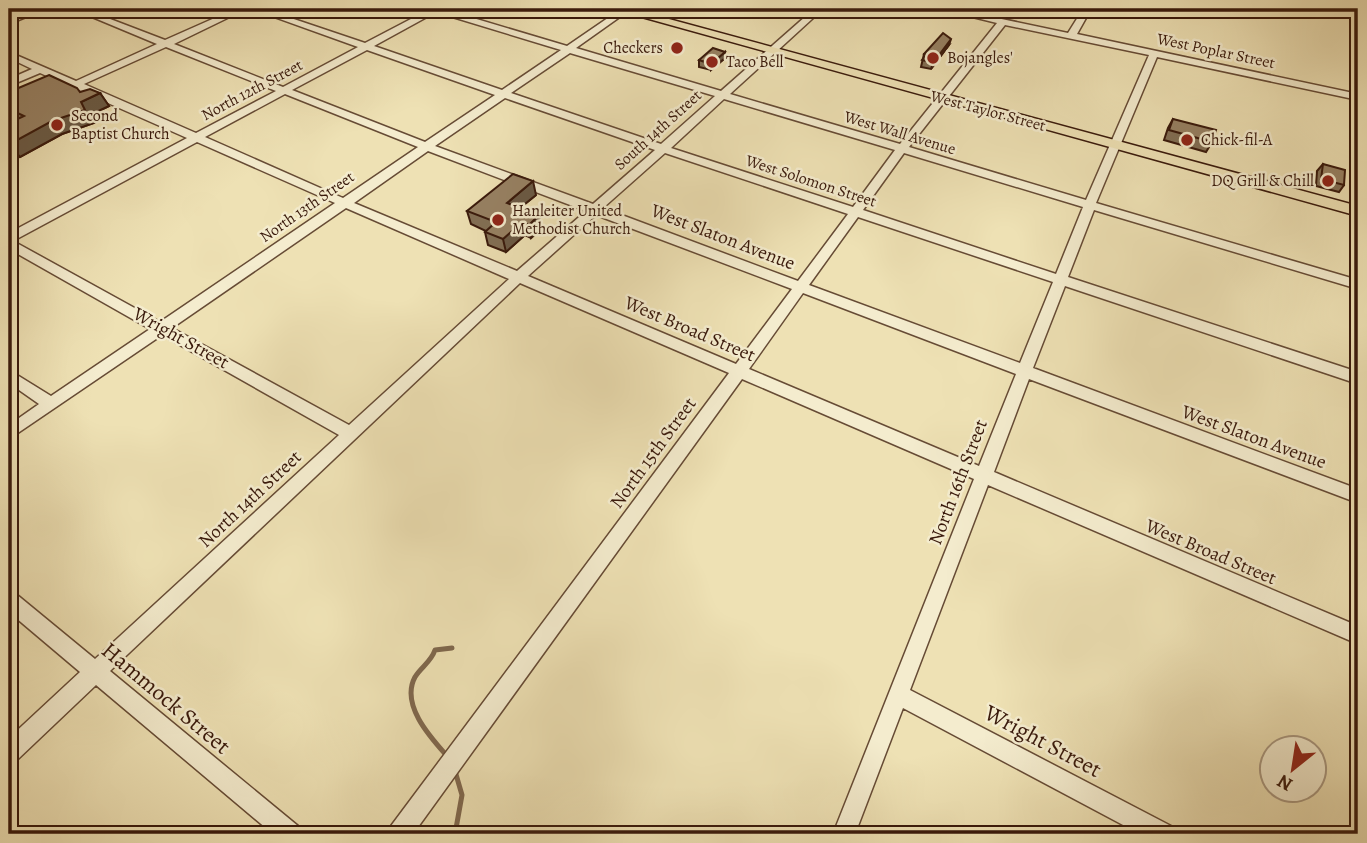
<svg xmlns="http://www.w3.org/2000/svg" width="1367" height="843" viewBox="0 0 1367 843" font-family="Alegreya,serif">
<rect width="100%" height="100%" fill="#eee1b4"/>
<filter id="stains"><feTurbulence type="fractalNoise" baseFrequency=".00286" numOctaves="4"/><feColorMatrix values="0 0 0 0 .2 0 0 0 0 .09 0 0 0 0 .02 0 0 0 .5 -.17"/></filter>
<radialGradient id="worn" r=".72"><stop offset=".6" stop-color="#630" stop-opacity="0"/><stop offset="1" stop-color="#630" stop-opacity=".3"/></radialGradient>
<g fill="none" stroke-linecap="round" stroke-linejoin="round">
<!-- stream -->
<path stroke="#80684e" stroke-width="5" d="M448,757c-17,-19 -48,-52 -33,-80 6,-10 16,-15 20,-27l17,-2
M455,771l7,24 -7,39"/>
<!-- minor casing -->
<g stroke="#664b35" stroke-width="3">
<path id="minor" d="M33,9h12l-36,15v-6z
M73,9h11l81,31 70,-31h11l-72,35 109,43 75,-40 -106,-38h12l101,34 65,-34h13l124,37 54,-37h10l-55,39 145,43 93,-82h9l-93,85 170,50 97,-121 -57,-14h15l113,24 15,-24h8l-14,25 281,60v6l-201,-43 -61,146 262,77v9l-264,-79 -26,67 290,95v12l-293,-98 -32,82 325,121v14l-329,-124 -35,93 364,154v18l-370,-159 -78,205 261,136 3,8h-34l-237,-126 -48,126h-22l141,-355 -232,-100 -329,455h-25l3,-8 338,-453 -209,-90 -410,388 188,155 3,8h-28l-177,-149 -79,75 -8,3v-25l71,-66 -71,-60v-21l7,3 79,65 244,-224 -177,-100 -153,104v-14l30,-21 -30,-21v-13l42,26 99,-67 -141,-80v-16l178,-95 -147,-65 -31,13v-7l23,-10 -23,-11v-6l67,29 81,-37zM436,12l125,38 -59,40 -128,-44zM1005,25l144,30 -63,145 -177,-53zM166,47l110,44 -80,42 -112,-49zM367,50l128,45 -70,47 -133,-52zM570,53l145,43 -54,48 -150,-51zM285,94l133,53 -75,51 -138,-61zM505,98l150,52 -62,54 -158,-58zM724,99l171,51 -42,57 -182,-59zM197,142l138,61 -175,119 -147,-81zM428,151l158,60 -69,60 -163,-68zM665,153l183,61 -50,67 -195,-73zM904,153l179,54 -27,67 -193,-64zM346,208l163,71 -160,146 -177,-97zM596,215l196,74 -56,75 -208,-88zM858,217l195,65 -33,81 -211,-78zM803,293l213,81 -37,92 -230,-97z"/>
</g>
<!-- major casing -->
<g stroke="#39190b" stroke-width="3">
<path id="major" d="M613,9h19l726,197v10z"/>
</g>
<!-- minor -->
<use href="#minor" fill="#f4ecce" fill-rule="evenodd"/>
<!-- major -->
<use href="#major" fill="#eee1b4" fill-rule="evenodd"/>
</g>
<!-- wall -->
<path fill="#826f55" stroke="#39190b" stroke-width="2" d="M949,45l-18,24 -10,-2 3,-13z
M725,52v6l-14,12 -12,-3v-7z
M9,92h71l20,1 9,13 -19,9 4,8 -32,11 -42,23 -4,-3 -7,4v-35l7,-3 -7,-9z
M1173,119l39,23 -6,10 -42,-12 4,-12z
M1323,164l21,21 -5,7 -23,-6 1,-15z
M536,195l-16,13 19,7 3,13 -11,10 -6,-3 -19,17 -18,-7 -3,-13 1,-1 -15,-7 -4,-13z"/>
<!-- shaded-wall -->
<path fill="#6a5a45" stroke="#39190b" stroke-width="2" d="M951,39l-2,6 -18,24 2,-6z
M725,52v6l-14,12v-6z
M100,93l9,13 -19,9 4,8 -32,11 -42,23 -10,-13 71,-42z
M9,145l7,9 -7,4z
M533,181l3,14 -26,21 -3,-13z
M539,215l3,13 -11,10 -2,-13z
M522,222l3,13 -19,17 -3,-13z"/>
<!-- building -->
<path fill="#978163" stroke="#39190b" stroke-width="2" d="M943,33l8,6 -18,24 -11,-3 4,-5 -2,-1z
M713,48l12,4 -14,12 -12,-4z
M49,75l28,13 3,4 10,-3 10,4 -19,9 4,8 -33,11 -42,23 -1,-1v-20l15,-7 -15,-7v-17z
M1173,119l43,11 -4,12 -43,-12z
M1323,164l22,6 -1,15 -23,-6z
M513,174l20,7 -26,22 32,12 -10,10 -7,-3 -19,17 -18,-7 11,-10 -29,-11z"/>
<!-- markers -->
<g fill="#8f2418" stroke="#f4ecce" stroke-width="2.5">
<circle cx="677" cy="48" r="7"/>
<circle cx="933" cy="58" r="7"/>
<circle cx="712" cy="62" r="7"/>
<circle cx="57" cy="125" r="7"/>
<circle cx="1187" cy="140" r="7"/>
<circle cx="1328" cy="181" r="7"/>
<circle cx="498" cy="220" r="7"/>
</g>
<g text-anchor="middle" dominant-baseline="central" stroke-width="5" stroke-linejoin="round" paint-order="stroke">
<!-- far-poi labels -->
<g font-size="16" fill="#39190b" stroke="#f4ecce" text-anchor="start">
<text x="663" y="48" text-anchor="end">Checkers</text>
<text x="947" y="58">Bojangles'</text>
<text x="726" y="62">Taco Bell</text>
<text x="71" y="116">Second<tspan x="71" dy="18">Baptist Church</tspan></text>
<text x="1201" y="140">Chick-fil-A</text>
<text x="1314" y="181" text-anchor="end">DQ Grill &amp; Chill</text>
<text x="512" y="211">Hanleiter United<tspan x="512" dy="18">Methodist Church</tspan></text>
</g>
<!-- far-street labels -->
<g font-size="16" fill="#39190b" stroke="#f4ecce">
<text transform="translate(1216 51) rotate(12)">West Poplar Street</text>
<text transform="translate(252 90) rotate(-28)">North 12th Street</text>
<text transform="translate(988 111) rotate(15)">West Taylor Street</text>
<text transform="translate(658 130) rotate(-42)">South 14th Street</text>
<text transform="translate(900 133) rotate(17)">West Wall Avenue</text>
<text transform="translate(811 181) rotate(18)">West Solomon Street</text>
<text transform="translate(307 207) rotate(-35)">North 13th Street</text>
</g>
<!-- street labels -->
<g font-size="19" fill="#39190b" stroke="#f4ecce">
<text transform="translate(723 237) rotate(21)">West Slaton Avenue</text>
<text transform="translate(690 329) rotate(23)">West Broad Street</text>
<text transform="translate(181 338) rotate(29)">Wright Street</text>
<text transform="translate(1254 437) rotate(20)">West Slaton Avenue</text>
<text transform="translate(653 453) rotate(-54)">North 15th Street</text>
<text transform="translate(958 482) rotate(-69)">North 16th Street</text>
<text transform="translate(250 499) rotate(-43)">North 14th Street</text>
<text transform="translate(1211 552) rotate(23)">West Broad Street</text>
</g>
<!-- near-street labels -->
<g font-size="23" fill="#39190b" stroke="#f4ecce">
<text transform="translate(166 698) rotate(40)">Hammock Street</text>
<text transform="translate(1043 741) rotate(28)">Wright Street</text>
</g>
</g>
<!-- margin -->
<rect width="1367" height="843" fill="none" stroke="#eee1b4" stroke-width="35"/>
<rect x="10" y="10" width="1346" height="822" fill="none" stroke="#39190b" stroke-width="3.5"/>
<rect x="18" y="18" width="1332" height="808" fill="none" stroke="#39190b" stroke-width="2"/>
<!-- north arrow -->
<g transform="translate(1293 769) rotate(210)"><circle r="33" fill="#f4ecce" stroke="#a99880" stroke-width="2"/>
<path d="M0-5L12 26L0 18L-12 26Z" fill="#8f2418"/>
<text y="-10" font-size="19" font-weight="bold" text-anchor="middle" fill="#39190b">N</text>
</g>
<rect width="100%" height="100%" filter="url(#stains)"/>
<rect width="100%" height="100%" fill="url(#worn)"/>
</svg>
